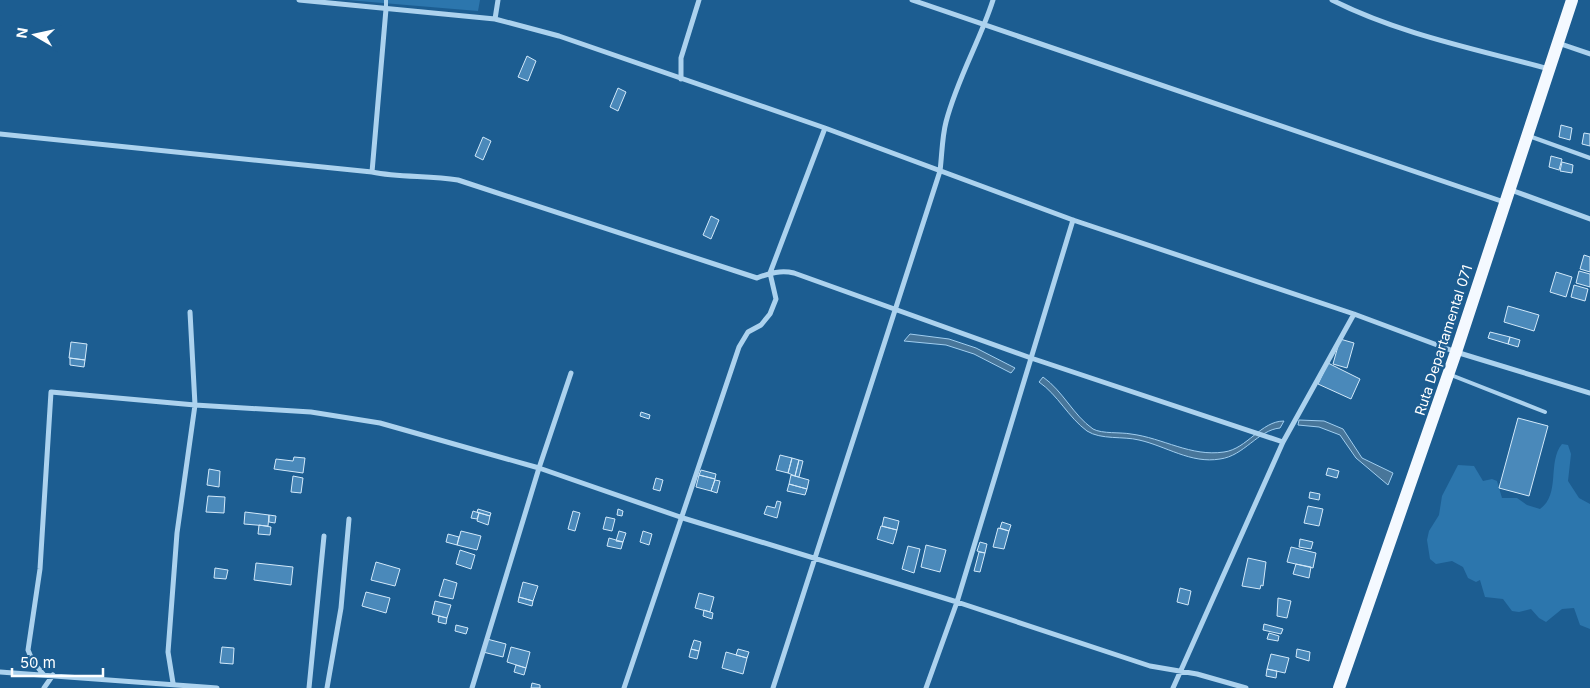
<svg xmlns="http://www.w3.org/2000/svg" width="1590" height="688" viewBox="0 0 1590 688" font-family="Inter,sans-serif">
<rect width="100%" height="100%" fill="#1c5d91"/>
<!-- green -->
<path fill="#2c76ad" d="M347,0h133l-2,11z
M1562,444l6,1 3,9 -3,27 11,17 11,6v125l-10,-4 -6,-17 -12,1 -16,13 -7,-4 -8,-9 -12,3 -7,-1 -9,-12 -18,-2 -5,-17 -4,2 -8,-4 -5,-11 -11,-6 -16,3 -6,-5 -3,-19 2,-9 10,-16 3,-19 16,-31 16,1 9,15 9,-2 5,2 5,17h15l10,7 13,4c21,-15 7,-47 22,-65z"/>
<!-- water -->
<path fill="#48769a" stroke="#a0cef0" d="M910,334l39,5 27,9 39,20 -4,5 -37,-19 -28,-9 -42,-4z
M1043,377c20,14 30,38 50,52 9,5 28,3 38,5 32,4 60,23 93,18 23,-3 37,-31 60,-31l-4,7c-22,2 -36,28 -60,31 -29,5 -54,-13 -81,-19 -16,-4 -38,0 -52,-9 -19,-14 -29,-36 -48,-49z
M1299,420l25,1 19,8 19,29 31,15 -5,12 -32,-27 -16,-23 -21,-8 -21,-2z"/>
<!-- building -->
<path fill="#4a89ba" stroke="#d2e9fa" d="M527,56l9,5 -8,20 -10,-4z
M618,88l8,4 -8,19 -8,-4z
M1561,125l11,3 -2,12 -11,-3z
M1584,133l6,1v12l-8,-2z
M483,137l8,4 -8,19 -8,-4z
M1551,156l11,3 -3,11 -10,-3z
M1562,162l11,3 -1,8 -12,-2z
M711,216l8,4 -8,19 -8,-4z
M1584,255l6,2v15l-10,-3z
M1579,271l11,3v13l-14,-4z
M1556,272l16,5 -6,20 -16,-5z
M1574,285l14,4 -3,12 -14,-4z
M1508,306l31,9 -5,16 -30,-9z
M1490,332l20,5 -2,7 -20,-6z
M1510,337l10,3 -2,7 -10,-3z
M1340,339l14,4 -7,25 -14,-4z
M71,342l16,2 -2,16 -16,-2z
M70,358l15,2 -1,7 -14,-2z
M1328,363l32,16 -9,20 -33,-15z
M641,412l9,3 -1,4 -9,-3z
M1518,418l30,8 -19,70 -30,-8z
M780,455l12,3 -4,15 -12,-3z
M294,457l11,1 -2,15 -29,-4 2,-10 17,2z
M792,458l7,2 -4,16 -7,-3z
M799,460l4,1 -4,16 -4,-1z
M1328,468l11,3 -2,7 -11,-3z
M209,469l11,2 -1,16 -12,-2z
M701,470l15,4 -1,5 -16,-4z
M699,475l16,4 -4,12 -15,-4z
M791,475l18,5 -2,9 -18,-5z
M293,476l10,2 -2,15 -10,-1z
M656,478l7,2 -3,11 -7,-2z
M715,480l5,1 -3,12 -6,-2z
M789,484l18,5 -2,6 -18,-4z
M1310,492l10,2 -1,6 -10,-2z
M208,496l17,1 -1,16 -18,-1z
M777,501l4,1 -4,16 -13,-4 3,-8 8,2z
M1308,506l15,3 -4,17 -15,-3z
M478,509l13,4 -1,3 -13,-4z
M618,509l5,2 -1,5 -5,-1z
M473,511l6,2 -2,6 -6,-1z
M573,511l7,2 -5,18 -7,-2z
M245,512l24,3 -1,11 -24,-2z
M479,513l11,3 -2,9 -11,-4z
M269,515l7,1 -1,7 -6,-1z
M606,517l9,2 -3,12 -9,-2z
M884,517l15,4 -2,9 -15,-4z
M1002,522l9,3 -2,6 -9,-3z
M259,525l12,2 -1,8 -12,-1z
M881,526l16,4 -4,14 -16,-5z
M998,528l11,3 -5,18 -11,-2z
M461,531l20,5 -4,14 -20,-5z
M619,531l7,2 -3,9 -7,-1z
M643,531l9,3 -3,11 -9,-3z
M448,534l11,3 -2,8 -11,-3z
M609,538l14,4 -2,7 -14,-3z
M1300,539l13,3 -2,7 -12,-2z
M980,542l7,2 -2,9 -8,-2z
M926,545l20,5 -6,22 -19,-5z
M908,546l12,3 -6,24 -12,-4z
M1291,547l25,6 -3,15 -26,-6z
M460,550l15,5 -4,14 -15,-5z
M979,552l6,1 -5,19 -6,-1z
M1248,558l18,4 -3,24 -2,-1 -1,4 -18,-3z
M376,562l24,7 -5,17 -24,-6z
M256,563l37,4 -2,18 -37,-5z
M1296,564l15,3 -2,11 -16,-4z
M215,568l13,2 -2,9 -12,-1z
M444,579l13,4 -4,16 -14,-3z
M523,582l15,4 -5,15 -14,-4z
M1180,588l11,3 -3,14 -11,-3z
M366,592l24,6 -4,15 -24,-7z
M699,593l15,4 -4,15 -15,-4z
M519,597l14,4 -1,5 -14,-4z
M1278,598l13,3 -4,17 -10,-2z
M435,601l16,4 -4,13 -15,-4z
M704,610l9,3 -1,6 -9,-3z
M439,616l8,2 -1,6 -8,-2z
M1264,624l19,5 -2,5 -18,-4z
M456,625l12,3 -2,6 -11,-3z
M1269,633l10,3 -1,5 -11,-2z
M487,639l19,5 -3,13 -20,-5z
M694,640l7,2 -2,9 -8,-2z
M222,647l12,1 -1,16 -13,-1z
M511,647l19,5 -4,16 -19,-6z
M691,649l8,2 -2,8 -8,-2z
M738,649l11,3 -2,6 -11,-3z
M1297,649l13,3 -1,9 -13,-4z
M726,652l21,6 -4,16 -21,-6z
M1271,654l18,4 -4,15 -18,-4z
M516,665l10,3 -2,7 -10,-3z
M1267,669l10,2 -1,7 -10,-2z
M532,683l8,2v3h-9z"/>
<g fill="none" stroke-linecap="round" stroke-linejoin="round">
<!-- lane -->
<path stroke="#acd2ee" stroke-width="4" d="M386,9v-9
M1529,136l61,22
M1451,375l94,37"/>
<!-- street -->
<path stroke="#acd2ee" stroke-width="5" d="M299,0l196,19 64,17 266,92 248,92 281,94 102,38 134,41
M912,0l592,202
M1332,0c67,34 144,49 217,69
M386,9l-14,163c28,6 57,3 86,8l299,98c13,-5 24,-8 37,-5l237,85 252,84
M495,19l3,-19
M1558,43l32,11
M681,79v-21l18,-58
M0,134l372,38
M1511,190l79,29
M0,672l217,16
M44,675l-11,-13 -5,-12 12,-81 11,-177 144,13 116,7 69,11 159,45 144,50 274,84 193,64 47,8 49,14
M173,683l-5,-31 9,-119 18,-128 -5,-93
M44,688l9,-13
M309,688l15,-152
M327,688l14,-80 8,-89
M472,688l67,-220 32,-95
M624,688l115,-341 9,-15 13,-7 9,-11 6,-15 -6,-26 55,-145
M773,688l167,-517c2,-16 2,-34 6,-49 11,-43 34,-81 47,-122
M926,688l31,-86 116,-382
M1173,688l110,-246 71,-128"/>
<!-- primary -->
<path stroke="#f4f9ff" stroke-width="12" d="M1339,688l117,-336 116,-352"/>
</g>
<g text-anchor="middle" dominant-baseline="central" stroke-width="4.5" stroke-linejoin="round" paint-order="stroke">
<!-- street labels -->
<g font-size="14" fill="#fff" stroke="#1c5d91">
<text transform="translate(1443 340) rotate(-72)">Ruta Departamental 071</text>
</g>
</g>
<!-- north arrow -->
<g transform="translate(35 35) rotate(279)" stroke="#1c5d91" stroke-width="4" paint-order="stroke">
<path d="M0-4L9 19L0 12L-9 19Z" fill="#ffffff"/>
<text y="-8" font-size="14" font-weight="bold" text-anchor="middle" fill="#ffffff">N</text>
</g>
<!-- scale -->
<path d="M12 668v8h91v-8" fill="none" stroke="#ffffff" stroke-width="2.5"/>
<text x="20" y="668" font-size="15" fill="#ffffff" stroke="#1c5d91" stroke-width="4" paint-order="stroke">50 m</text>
</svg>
